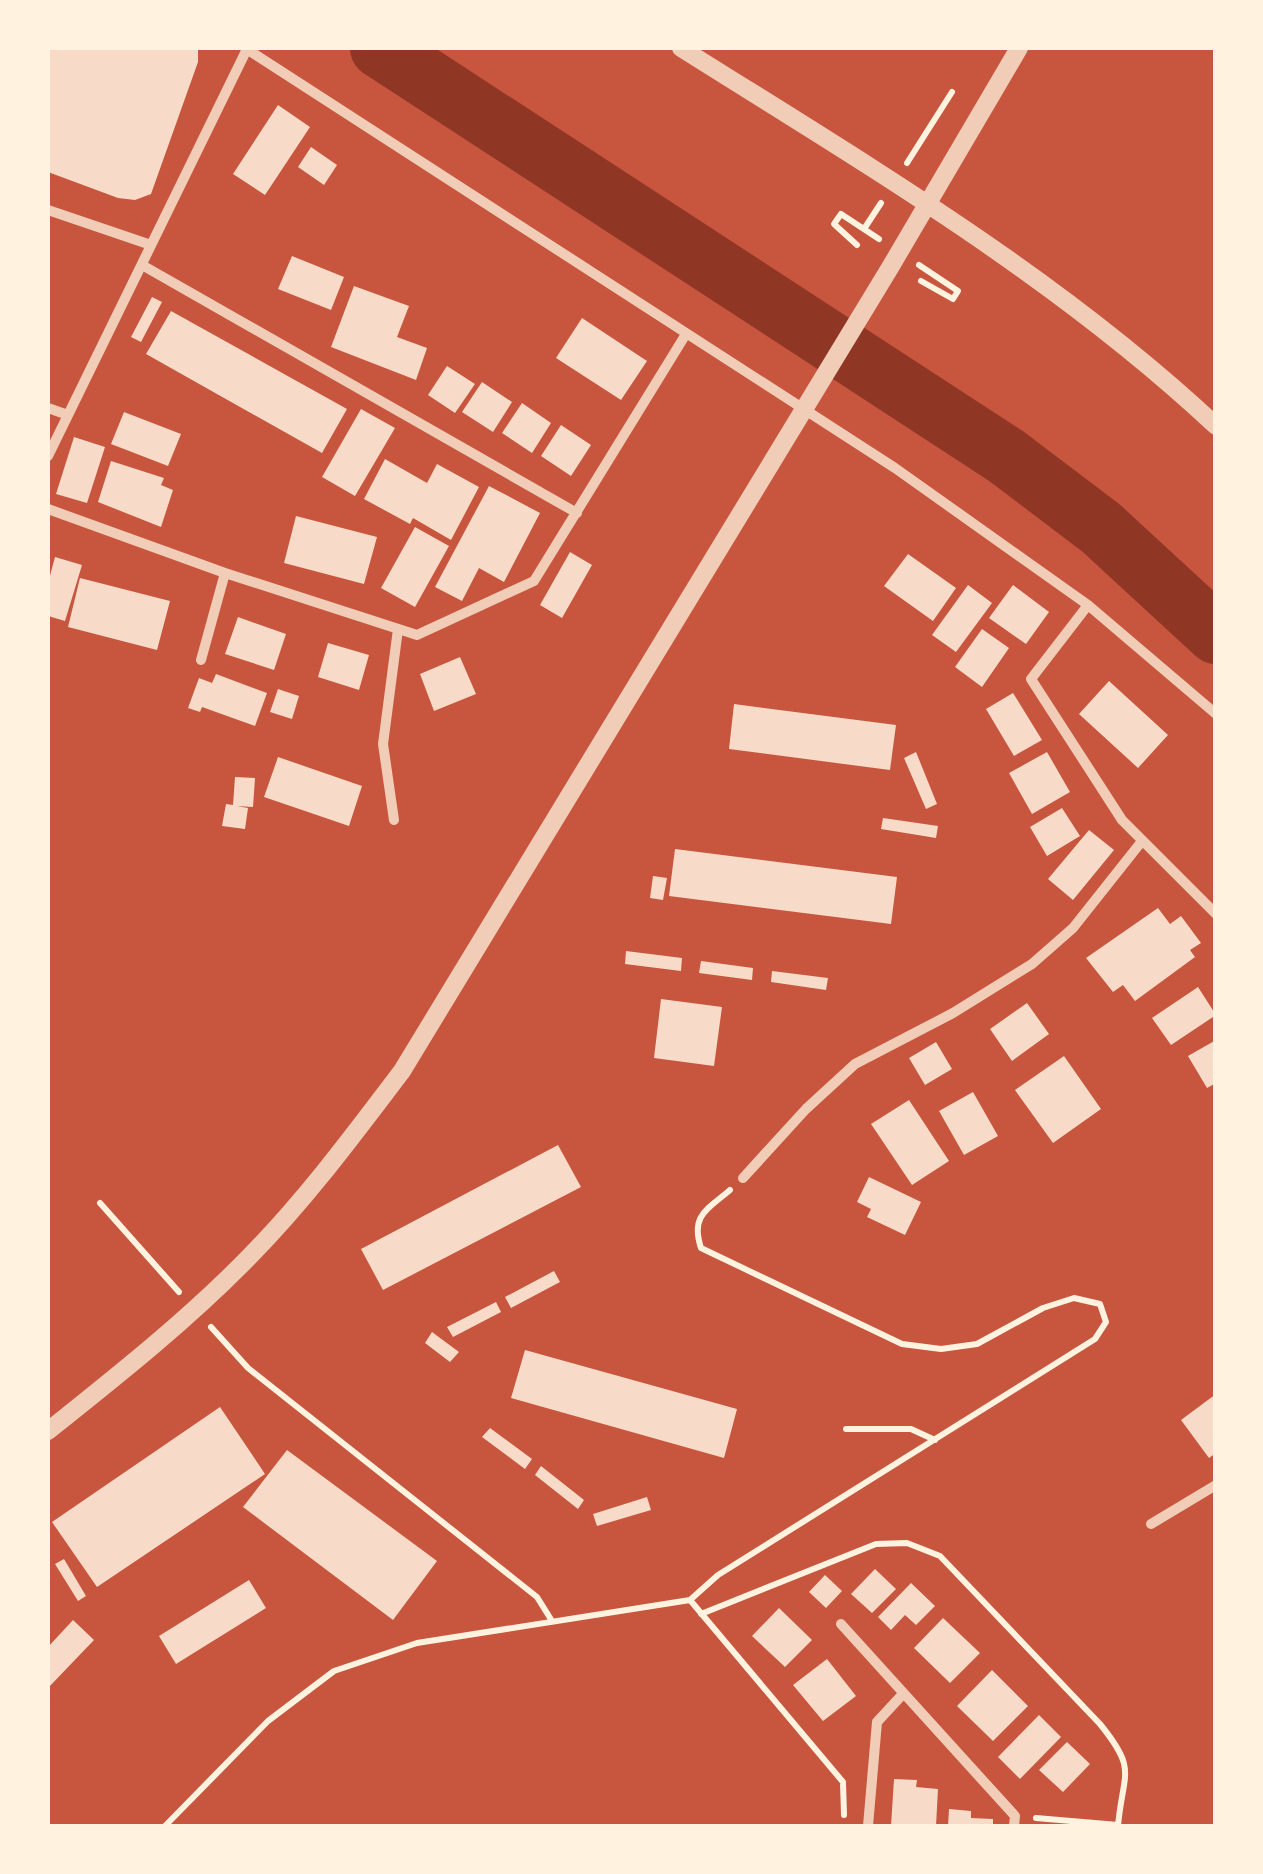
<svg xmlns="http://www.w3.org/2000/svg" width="1263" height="1874" viewBox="0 0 1263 1874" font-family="Inter,sans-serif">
<rect width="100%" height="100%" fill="#c8553d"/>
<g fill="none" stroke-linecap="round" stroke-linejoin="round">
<!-- river -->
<path stroke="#8f3625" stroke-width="60" d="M380,48l626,408 95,72 115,106"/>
</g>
<!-- building -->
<path fill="#f7dbc8" d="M48,48h150v14l-47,132 -16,6 -17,-2 -70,-26z
M278,105l32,22 -45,68 -32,-21z
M311,147l26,18 -13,20 -26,-18z
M292,256l52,21 -13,33 -53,-21z
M354,286l55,20 -12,31 30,11 -11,32 -85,-33z
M152,297l10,5 -21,40 -10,-5z
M171,311l176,98 -25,44 -176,-99z
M582,318l65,43 -26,39 -65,-42z
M447,366l28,18 -20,29 -27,-18z
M482,382l30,20 -19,30 -31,-20z
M522,403l29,20 -19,30 -30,-20z
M361,409l34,19 -40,68 -33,-19z
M124,412l57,22 -13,32 -57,-22z
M561,425l30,20 -20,31 -30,-20z
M74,437l31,10 -18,56 -31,-9z
M385,459l42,24 10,-19 42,23 -28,53 -38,-22 -3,6 -46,-25z
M111,461l53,17 -3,7 12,5 -12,37 -63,-25z
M489,486l51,27 -36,69 -25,-14 -17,33 -27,-14z
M296,516l81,21 -13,47 -80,-21z
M415,527l34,19 -34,61 -34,-19z
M570,552l22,13 -30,53 -22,-13z
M908,554l48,34 -23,33 -49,-35z
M55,557l27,8 -17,56 -17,-5v-33z
M80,578l90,23 -13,49 -89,-23z
M968,585l24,18 -36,49 -24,-17z
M1013,585l36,27 -23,32 -37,-26z
M238,617l48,17 -12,36 -49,-16z
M982,629l27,19 -27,39 -27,-20z
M328,643l41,12 -10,35 -41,-13z
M460,657l16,37 -42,17 -14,-37z
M216,674l51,19 -12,33 -53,-19 -2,5 -12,-4 11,-30 13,5z
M1109,681l59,54 -30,33 -59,-54z
M278,689l21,7 -7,23 -22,-7z
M1013,693l29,47 -28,16 -28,-47z
M734,704l162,21 -6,45 -161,-21z
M916,752l21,52 -11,5 -22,-51z
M1047,752l23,40 -38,22 -23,-41z
M278,757l84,29 -13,40 -85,-29z
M235,777l20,1 -2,29 -16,-1 11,2 -3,21 -23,-3 4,-22 7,1z
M1062,808l18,28 -33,20 -17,-29z
M883,818l55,8 -2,12 -55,-9z
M1089,830l25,20 -41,50 -25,-21z
M675,849l222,28 -6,47 -222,-28z
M653,876l14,2 -4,22 -13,-2z
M1158,908l12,16 11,-8 20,27 -11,7 5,7 -60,44 -12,-16 -10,7 -27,-34z
M626,951l56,7 -1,13 -56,-7z
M701,961l52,7 -1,12 -53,-7z
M772,971l56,7 -2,12 -55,-8z
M1198,987l18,28 -45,30 -19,-27z
M661,999l61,8 -8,59 -60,-8z
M1027,1003l22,31 -37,27 -22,-32z
M1216,1040v43l-9,5 -19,-32z
M936,1042l16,27 -27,16 -16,-27z
M1064,1056l37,53 -48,34 -38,-53z
M973,1092l25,44 -34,19 -25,-44z
M909,1100l40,61 -37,24 -41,-61z
M558,1145l23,42 -198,103 -22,-41z
M869,1177l52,25 -16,33 -38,-18 4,-8 -14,-7z
M554,1271l6,11 -49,26 -6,-11z
M496,1302l5,10 -48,25 -6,-10z
M432,1332l27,20 -9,10 -25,-19z
M525,1350l212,59 -13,49 -213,-60z
M1216,1394v59l-7,5 -28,-38z
M220,1407l45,67 -168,113 -45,-65z
M490,1428l42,31 -7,10 -43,-32z
M287,1450l150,111 -44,59 -150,-113z
M541,1466l43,34 -6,9 -43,-34z
M647,1497l4,13 -54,16 -4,-12z
M64,1559l22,37 -8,5 -23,-37z
M875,1569l21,20 -24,24 -21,-19z
M825,1575l17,16 -16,17 -17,-16z
M249,1580l17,28 -90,56 -17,-28z
M911,1583l24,23 -19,19 -11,-10 -14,15 -13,-13z
M779,1608l33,32 -27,27 -33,-31z
M943,1618l37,35 -30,30 -36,-35z
M73,1620l21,20 -46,48v-41z
M827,1659l29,37 -33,25 -30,-36z
M992,1670l36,36 -35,35 -36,-35z
M1039,1715l22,22 -41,42 -22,-22z
M1067,1742l23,22 -27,28 -24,-22z
M894,1779l23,1 -1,7 22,2 -2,37h-45z
M949,1809l22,2v7l22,1v7h-45z"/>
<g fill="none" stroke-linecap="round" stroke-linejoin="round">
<!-- path -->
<path stroke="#fff3e0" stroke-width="6" d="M907,163l45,-71
M864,229l17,-26
M857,245l-23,-21 7,-10 38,25
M919,265l39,26 -5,8 -32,-18
M100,1203l79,89
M211,1327l37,41 289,229 15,24
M846,1429h65l24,11
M690,1600l28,-25 377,-236 11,-17 -6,-18 -26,-6 -31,10 -66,36 -36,5 -39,-5 -201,-96c-11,-33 7,-39 29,-58
M701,1614l175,-70 31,-1 33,13 160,168c38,47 23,47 18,102
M1036,1818l82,7
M165,1826l103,-105 66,-50 83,-28 273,-43 153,182 1,33"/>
<!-- minor -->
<path stroke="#f1ccb7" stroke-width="10" d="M245,48l650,420 193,137 128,109
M48,210l103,35
M142,265l435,248
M48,408l20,7
M48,456l199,-407
M48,509l177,64 192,62 117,-54 152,-247
M1088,605l-57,74 91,141 94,94
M201,660l24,-87
M394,820l-11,-76 15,-115
M743,1178l63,-69 49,-45 98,-51 79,-49 41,-36 69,-87
M1151,1524l65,-39
M841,1624l174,192 -1,10
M868,1826l9,-104 25,-27"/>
<!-- tertiary -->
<path stroke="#f1ccb7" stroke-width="18" d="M681,48c184,116 375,228 535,378
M48,1431c69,-55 141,-112 203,-176 56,-57 103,-121 151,-184l489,-805 128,-218"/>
</g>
<!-- border -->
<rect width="1263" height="1874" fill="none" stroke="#fff3e0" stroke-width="100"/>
</svg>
